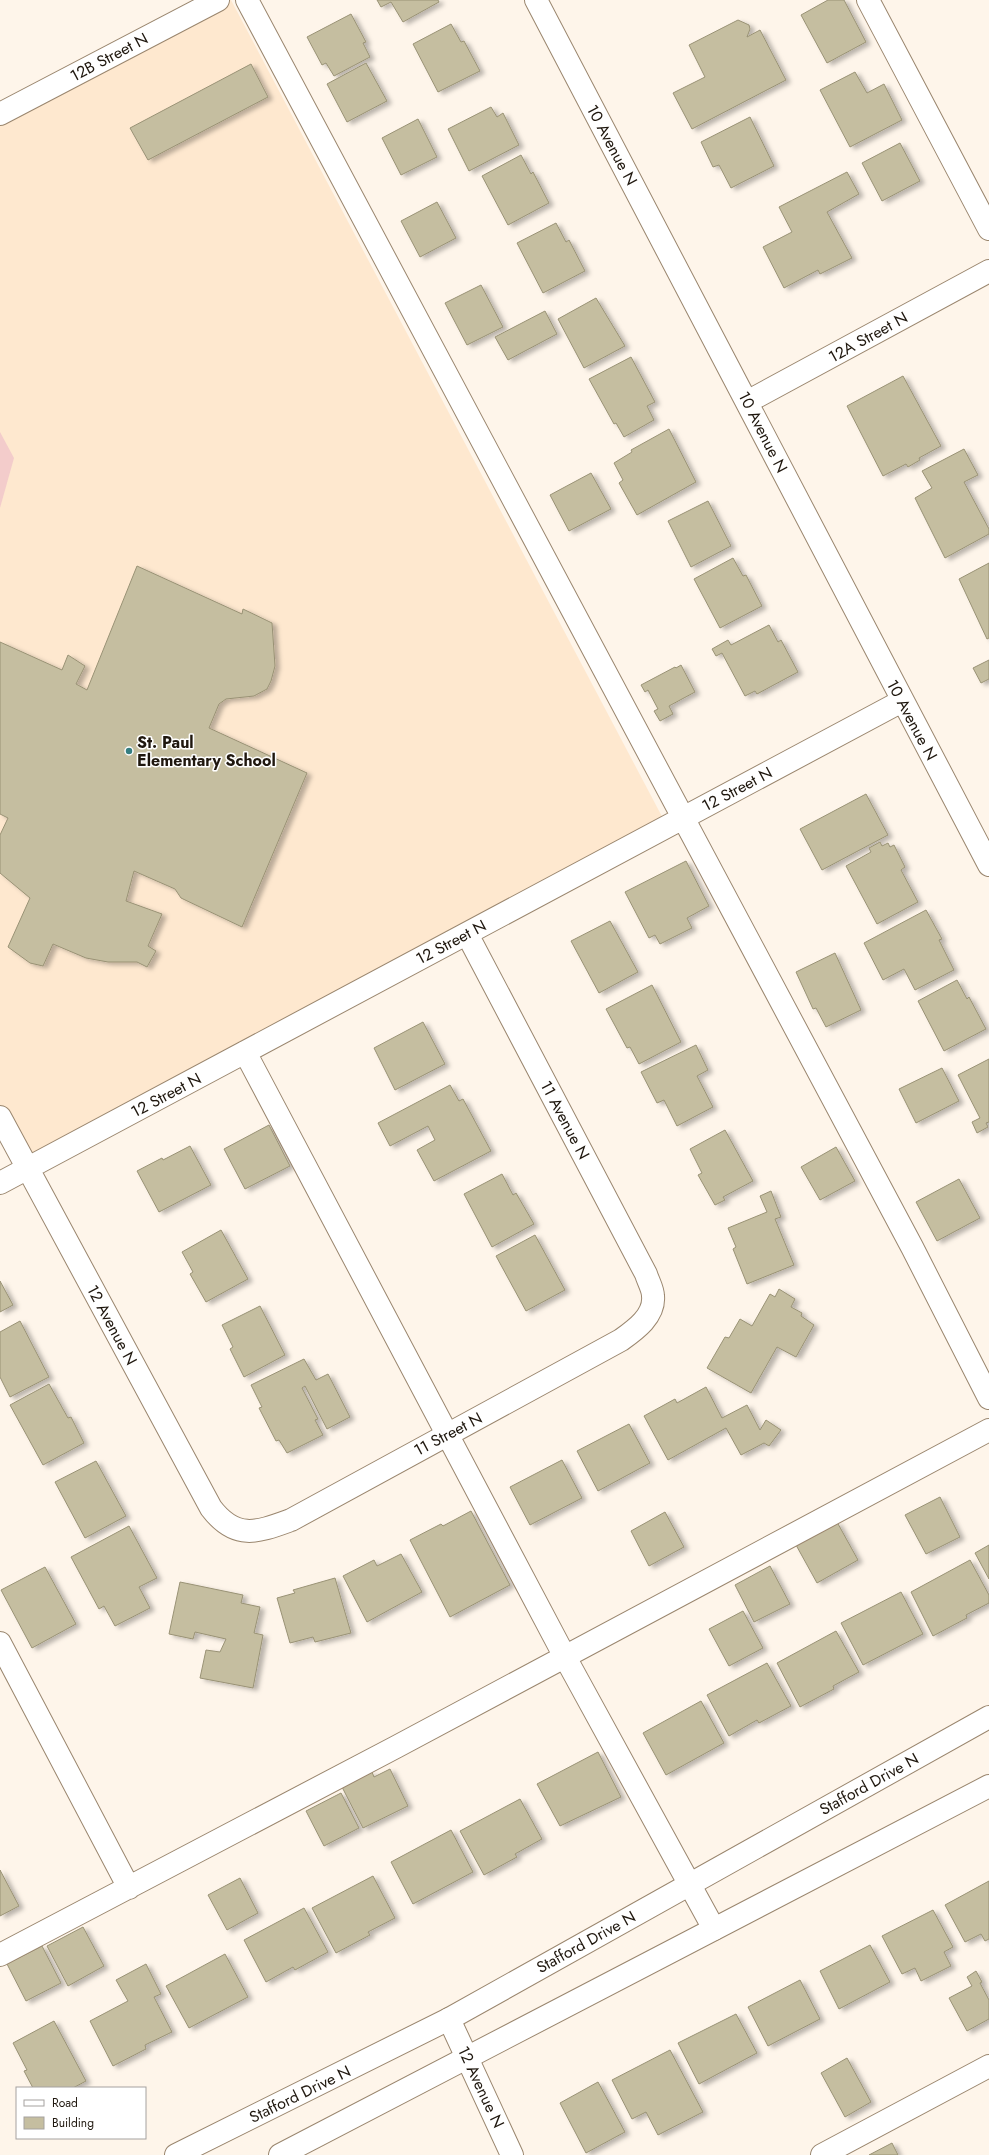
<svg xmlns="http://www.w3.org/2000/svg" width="989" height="2155" viewBox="0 0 989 2155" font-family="Jost,sans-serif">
<defs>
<filter id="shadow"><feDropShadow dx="4.5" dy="2.5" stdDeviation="2" flood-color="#0004"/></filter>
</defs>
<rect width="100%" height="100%" fill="#fef5ea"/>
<!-- built -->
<path fill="#fee8cf" d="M219,0h12l436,826 -639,343 -28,-52v-1001z"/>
<!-- green -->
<path fill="#f3cccb" d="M0,432l14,26 -14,50z"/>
<!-- building -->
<path fill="#c5bea0" stroke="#999275" filter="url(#shadow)" d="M377,0h61l1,2 -36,20 -12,-20 -10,5z
M828,0h16l22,42 -39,21 -26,-48z
M351,14l15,28 -3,1 7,14 -36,19 -8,-13 -4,2 -15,-28z
M738,20l11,5 1,4 -3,8 13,-7 26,50 -94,49 -19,-36 32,-16 -16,-32z
M451,24l10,18 3,-1 16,30 -42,21 -25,-48z
M366,63l21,38 -40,21 -20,-38z
M251,64l17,33 -120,63 -18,-32z
M855,72l12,21 17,-9 18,36 -52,27 -30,-57z
M491,107l6,10 6,-4 16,32 -50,26 -21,-42z
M750,117l24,49 -43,22 -12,-23 -6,2 -12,-25z
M418,119l19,38 -36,18 -19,-37z
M900,143l20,38 -38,20 -20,-38z
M521,155l10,19 2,-2 16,31 -41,22 -26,-49z
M847,172l12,22 -32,18 25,46 -32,16 -2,-4 -34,18 -21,-41 29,-15 -13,-25z
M437,202l19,36 -36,19 -19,-36z
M556,223l10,19 3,-2 16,31 -42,22 -26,-50z
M481,285l22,42 -36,18 -22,-42z
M596,298l29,48 -41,22 -26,-49z
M545,311l12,23 -49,26 -13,-23z
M631,357l24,45 -8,4 7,14 -30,17 -8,-14 -2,1 -25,-45z
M903,376l38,70 -22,12 1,2 -12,7 -2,-3 -23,12 -36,-70z
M669,429l27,53 -59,33 -18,-32 4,-3 -9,-17 18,-11 -1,-2z
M964,449l14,26 -14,7 25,47v5l-44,24 -30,-60 17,-10 -10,-17z
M591,473l20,36 -42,22 -19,-36z
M708,501l23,45 -40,21 -23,-46z
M733,558l10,18 3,-1 16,31 -42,22 -26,-49z
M989,563v75l-2,1 -28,-60z
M137,566l105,48 1,-5 29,14 3,43 -4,15 -4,8 -13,7 -28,3 -7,5 -10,24 98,45 -65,154 -61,-29 -6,-9 -41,-18 -8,30 36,13 -14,32 8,5 -9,16 -10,-5h-29l-22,-4 -33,-14 -10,22 -13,-3 -22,-16 22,-49 -30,-25v-38l8,-17 -8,-4v-172l62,28 6,-15 17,11 -9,18 11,6z
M769,625l9,17 3,-2 17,32 -41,22 -2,-3 -10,5 -23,-43 -6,3 -4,-7 16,-9 3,5z
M989,660v19l-8,4 -8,-15z
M681,665l14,27 -26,14 4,8 -13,7 -6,-10 4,-2 -10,-19 -3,2 -4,-7 34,-18 1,1z
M866,794l22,41 -66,35 -22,-41z
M880,842l2,4 6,-3 2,4 4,-2 11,22 -4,3 17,32 -41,22 -31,-58 25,-14 -2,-4z
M686,861l23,45 -22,12 5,10 -32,16 -5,-9 -6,3 -24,-46z
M926,910l16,29 -3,1 15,30 -39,20 -11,-21 -21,11 -19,-37z
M610,921l28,51 -39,21 -28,-52z
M835,953l26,57 -35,17 -10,-19 -3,1 -17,-37z
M957,980l10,19 2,-2 17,32 -42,22 -26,-50z
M652,985l29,57 -42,22 -9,-17 -3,1 -21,-39z
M423,1022l22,42 -50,26 -21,-42z
M696,1045l12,25 -11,6 16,31 -36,19 -13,-26 -7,3 -16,-31z
M989,1059v63l-3,1 2,4 -11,6 -5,-11 8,-4 -22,-43z
M942,1068l17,33 -43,22 -17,-34z
M450,1085l9,16 4,-2 28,52 -57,30 -17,-31 18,-10 -7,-14 -38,20 -12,-23z
M269,1125l21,41 -45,23 -21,-40z
M725,1130l28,51 -30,16 2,3 -10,5 -17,-30 4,-2 -12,-24z
M190,1146l21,39 -52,27 -22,-41 25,-13 1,2z
M836,1147l19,34 -35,19 -19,-33z
M502,1174l11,21 3,-2 18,31 -42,23 -28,-53z
M959,1179l21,39 -43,23 -21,-39z
M771,1191l10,26 -6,2 19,46 -47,19 -14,-35 3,-2 -8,-19 39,-16 -7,-16z
M221,1230l27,49 -42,23 -16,-28 3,-2 -11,-20z
M535,1235l30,55 -39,21 -30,-55z
M0,1281l13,24 -13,7z
M779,1289l16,10 -4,8 11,6 -1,3 13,9 -18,32 -19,-10 -26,46 -44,-25 18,-31 4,1 11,-19 12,7 18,-32 5,3z
M260,1306l25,49 -41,22 -14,-28 3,-2 -11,-22z
M20,1321l29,56 -39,20 -10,-20v-45z
M304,1359l12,21 12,-6 22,43 -23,12 -22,-43 -3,2 16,31 -3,1 8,15 -36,18 -8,-13 -3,1 -17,-33 3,-1 -11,-22z
M49,1384l19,34 3,-1 13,26 -41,22 -33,-60z
M706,1387l16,31 25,-13 13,25 6,-10 15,10 -12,16 -5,-3 -23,12 -15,-27 -58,32 -24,-44 31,-17 2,4z
M629,1424l21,39 -52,28 -21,-40z
M562,1460l20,38 -52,27 -20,-38z
M96,1461l30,55 -41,22 -30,-56z
M940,1497l20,40 -34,17 -21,-39z
M471,1511l39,74 -60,32 -40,-77 31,-16 2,2z
M665,1512l19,35 -35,19 -18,-35z
M837,1522l21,38 -41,23 -21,-38z
M129,1526l28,52 -18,9 11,21 -35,18 -11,-20 -5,3 -28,-52z
M989,1545v34l-14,-26z
M401,1554l21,38 -55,30 -24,-46 31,-16 3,6z
M970,1560l19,35v8l-23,12 1,3 -34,18 -22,-44z
M770,1566l20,38 -36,18 -19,-37z
M45,1567l31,57 -44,24 -31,-58z
M335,1578l16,55 -36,9 -2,-5 -23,6 -13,-45 18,-5 -2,-3z
M180,1582l63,13 -2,8 19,4 -6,26 9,2 -10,53 -53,-10 6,-28 14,2 6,-13 -31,-7 -2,7 -24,-5z
M901,1592l22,42 -60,31 -22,-42z
M743,1611l20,37 -34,18 -20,-37z
M836,1631l23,41 -26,14 1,3 -34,18 -23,-44z
M767,1663l24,43 -32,17 -2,-3 -28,16 -22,-41z
M701,1701l23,42 -58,32 -23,-42z
M598,1752l23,45 -61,29 -23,-42z
M390,1769l18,37 -45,22 -21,-41 30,-15 2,5z
M341,1793l18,35 -35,18 -18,-35z
M520,1799l22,40 -27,15 2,3 -33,18 -24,-44z
M451,1830l22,42 -60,32 -22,-42z
M0,1870l19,36 -19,10z
M373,1876l22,42 -27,14 2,3 -34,18 -24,-45z
M240,1878l18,35 -31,17 -19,-35z
M989,1881v58l-4,2 -4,-7 -16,8 -20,-37z
M304,1908l24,44 -33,18 -2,-3 -27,15 -22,-42z
M933,1910l20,37 -9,5 7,14 -30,15 -6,-13 -13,6 -20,-38z
M83,1927l21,39 -36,20 -21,-40z
M870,1945l20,37 -51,27 -19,-38z
M42,1946l19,37 -35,18 -19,-37z
M225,1954l23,43 -59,31 -23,-42z
M146,1964l15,30 -7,3 18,35 -27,13 1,4 -33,17 -23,-45 38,-20 -12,-21z
M976,1971l6,11 -2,1 9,17v19l-22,12 -18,-33 23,-12 -5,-9z
M800,1980l20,39 -52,27 -20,-39z
M736,2014l21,39 -58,31 -21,-41z
M54,2021l32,60 -13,7h-40l-9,-17 3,-1 -14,-27z
M670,2050l33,62 -45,23 -12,-23 -14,7 -20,-39z
M847,2058l24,44 -26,15 -24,-44z
M598,2082l27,50 -39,21 -26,-50z
M892,2143l6,12h-29z"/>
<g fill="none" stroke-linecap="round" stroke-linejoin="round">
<!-- minor casing -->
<g stroke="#9a866e" stroke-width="24">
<path id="minor" d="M247,0l665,1247 77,151
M536,0l453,865
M868,0l121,229
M0,114l218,-114
M747,402l242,-131
M245,1052l320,605 149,272
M0,1117l211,391c25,33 47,24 80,12l330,-180c14,-10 34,-24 32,-44 0,-7 -5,-15 -7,-22l-179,-340
M0,1183l902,-482
M0,1643l129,245
M0,1955l396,-208 593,-317
M449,2019l63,136
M822,2155l167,-89"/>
</g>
<!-- major casing -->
<g stroke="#9a866e" stroke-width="24">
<path id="major" d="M176,2155l273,-136 540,-302
M280,2155l709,-369"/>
</g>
<!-- minor -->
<use href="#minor" stroke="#fff" stroke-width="22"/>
<!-- major -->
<use href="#major" stroke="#fff" stroke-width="22"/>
</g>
<!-- markers -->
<circle fill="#357e81" stroke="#fff" stroke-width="1.5" cx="129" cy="751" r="4"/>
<g text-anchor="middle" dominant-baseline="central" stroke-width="3" stroke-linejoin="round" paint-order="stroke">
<!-- street labels -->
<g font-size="16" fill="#1f170e" stroke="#fff">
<text transform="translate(109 57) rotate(-28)">12B Street N</text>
<text transform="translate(612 145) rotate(62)">10 Avenue N</text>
<text transform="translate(868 337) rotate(-29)">12A Street N</text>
<text transform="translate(763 432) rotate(63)">10 Avenue N</text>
<text transform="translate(912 720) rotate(62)">10 Avenue N</text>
<text transform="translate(737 789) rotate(-28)">12 Street N</text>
<text transform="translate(451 942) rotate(-28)">12 Street N</text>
<text transform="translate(166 1095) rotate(-28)">12 Street N</text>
<text transform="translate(565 1120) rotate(62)">11 Avenue N</text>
<text transform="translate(112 1325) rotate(62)">12 Avenue N</text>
<text transform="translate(448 1434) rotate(-28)">11 Street N</text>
<text transform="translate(869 1784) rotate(-29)">Stafford Drive N</text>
<text transform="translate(586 1942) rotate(-29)">Stafford Drive N</text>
<text transform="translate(481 2087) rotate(65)">12 Avenue N</text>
<text transform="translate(300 2094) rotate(-26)">Stafford Drive N</text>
</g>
<!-- poi labels -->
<g font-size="16" font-weight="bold" fill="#1f170e" stroke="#fff" text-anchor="start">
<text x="137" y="742">St. Paul<tspan x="137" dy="18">Elementary School</tspan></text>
</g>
</g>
<!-- legend -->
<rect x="16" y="2087" width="130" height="52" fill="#ffffff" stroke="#a5a29f"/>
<rect x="24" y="2100" width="20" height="6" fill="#ffffff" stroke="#a5a29f"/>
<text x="52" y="2107" font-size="12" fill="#1f170e">Road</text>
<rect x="24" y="2117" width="20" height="12" fill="#c5bea0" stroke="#a5a29f"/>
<text x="52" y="2127" font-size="12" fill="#1f170e">Building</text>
</svg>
